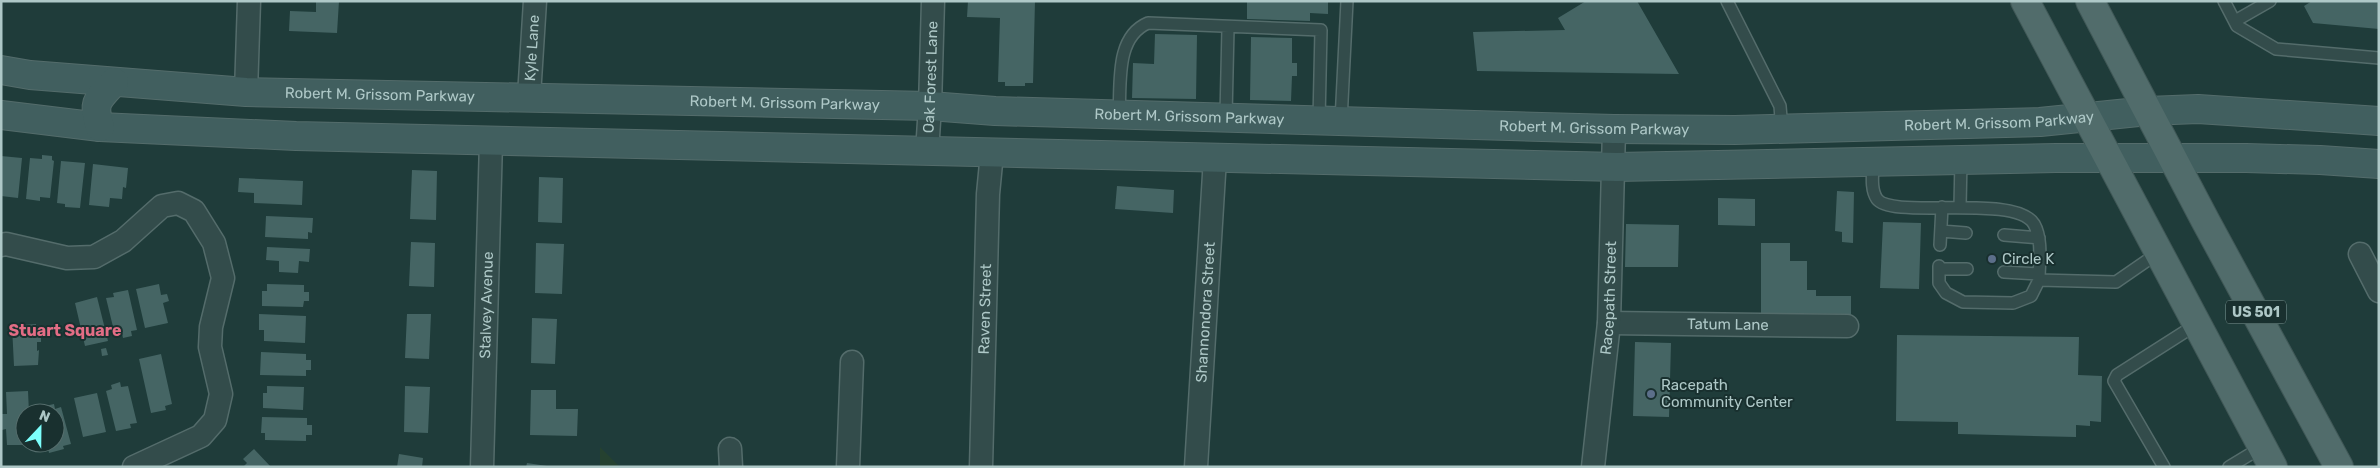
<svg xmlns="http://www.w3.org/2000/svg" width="2380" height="468" viewBox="0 0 2380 468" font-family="Rubik,sans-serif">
<rect width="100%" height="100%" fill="#1f3c3a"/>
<!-- green -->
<path fill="#254130" d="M600,447l20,20h-20z"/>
<!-- building -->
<path fill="#456564" d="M316,1h23l-2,32 -48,-2 1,-20 26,1z
M968,1h67l-2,82h-8v3h-20v-4h-7l2,-64 -33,-1z
M1247,1h81v13l-18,-1v8l-63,-2z
M1586,1h51l42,73 -202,-3 -4,-39 92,-2 -7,-12z
M2312,1h67v28l-66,-6 -9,-17z
M1155,34l42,1 -1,64 -64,-1 1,-35 21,1z
M1251,37l41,1v25h5v13h-5l-1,25 -41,-1z
M42,155l10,1v4l2,1 -4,37 -10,-1v4l-14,-2 4,-41 12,1z
M1,156l21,2 -4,40 -17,-2z
M61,161l24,2 -5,45 -15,-1v-3l-8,-1z
M93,164l35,4 -2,20 -3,-1 -1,12 -12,-1 -1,9 -20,-2z
M412,170l25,1 -1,49 -26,-1z
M539,177l24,1 -1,45 -24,-1z
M239,178l64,3 -1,24 -48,-2v-10l-16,-1z
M1117,186l57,4 -1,23 -58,-4z
M1837,191l17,1 -1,51 -11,-1v-10l-7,-1z
M1718,198l37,1v27l-37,-1z
M266,216l47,2 -1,15 -4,-1v7l-43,-2z
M1883,222l38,1 -2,66 -39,-1z
M1626,224l53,1 -1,42h-53z
M411,242l24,1 -1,44 -25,-1z
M536,243l28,1 -2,50 -27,-1z
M1761,243h29v18h17v29h9v6h35v18l-90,-1z
M267,247l43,2 -1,13 -10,-1 -1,12 -19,-1v-11l-13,-1z
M159,284l2,11 6,-1 2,7 -6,2 5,20 -23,5 -9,-39z
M267,284l37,1v7h5v9h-5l-1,6 -41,-1v-15h5z
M128,290l9,40 -6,1 1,5 -9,2 -1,-5 -7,2 -9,-37 8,-1 -1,-4z
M97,297l11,44 -23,5 -10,-43z
M259,314l47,2 -1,27 -41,-2v-11h-5z
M407,314h24l-2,45 -24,-1z
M532,318l25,1 -2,45 -24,-1z
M36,324v11l5,-1v8h-4v9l2,-1 -1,15 -24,1 -2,-40z
M1897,335l182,2 -1,38 24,1 -1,46 -11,-1v5l-14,-1v12l-118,-3v-12l-62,-1z
M1635,342l36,1 -2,74 -36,-1z
M106,348l2,7 -6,1 -1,-7z
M261,352l45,2v6h5v10h-5v6l-46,-1z
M161,354l11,50 -7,2 1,4 -15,3 -12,-54z
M120,382l1,5 7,-1 9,37 -7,1 1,4 -15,3 -10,-40 6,-2 -1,-4z
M267,386l37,1 -1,23 -40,-2v-15h4z
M405,386l25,1 -2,46 -24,-1z
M531,390h25v19h22l-1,27 -47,-1z
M28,391l1,22h-4v32h-18l-1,-16 -4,1v-16h5l-1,-22z
M97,393l9,39 -23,5 -9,-39z
M54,404l1,5 6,-2 10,37 -8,2 1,3 -15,4 -2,-10h8v-30l-14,-1 6,-1 -2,-5z
M262,417l45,1v7h5v10h-6v6l-41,-1v-7h-4z
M254,449l17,18h-28l4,-4 -4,-4z
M399,454l24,4 -1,9h-25z
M527,463l20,3v1h-21z"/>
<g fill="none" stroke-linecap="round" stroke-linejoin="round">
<!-- lane casing -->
<g stroke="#546c6b" stroke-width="14">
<path id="lane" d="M1727,1l53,105 2,24
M2224,1l13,25 39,23 103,9
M2235,21l35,-20
M1119,114c2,-31 -4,-77 29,-91l173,7 -2,90
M1226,116l2,-88
M1341,121l6,-120
M1873,161c0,12 -3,28 4,38 15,21 138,-6 157,25 9,16 5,39 5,56l77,2 42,-29
M1960,207l1,-48
M1941,231l25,2
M2004,235l35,3
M1940,245l2,-38
M1939,266v17l7,10 17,9 50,1 18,-7 8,-16
M1939,269h28
M2004,272l35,2
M2164,467l-50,-86 3,-6 80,-51
M2229,467l33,-20"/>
</g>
<!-- street casing -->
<g stroke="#546c6b" stroke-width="25">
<g id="street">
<path d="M246,92l3,-91"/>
<path id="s1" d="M529,96l6,-95"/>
<path id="s2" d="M927,152l3,-46 3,-105"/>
<path d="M1,245l5,-1 61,14 27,-1 29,-16 39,-35 16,-3 16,8 20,32 9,35 -12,49 -1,20 11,47 -6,26 -14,16 -67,31"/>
<path d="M2360,254l19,37"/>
<path id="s3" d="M1609,323l238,3"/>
<path d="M730,449l1,18"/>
<path id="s4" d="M482,467l9,-326"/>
<path d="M848,467l4,-105"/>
<path id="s5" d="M981,467l7,-273 4,-41"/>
<path id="s6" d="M1196,467l19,-309"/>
<path id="s7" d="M1593,467l16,-144 5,-194"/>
</g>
</g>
<!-- secondary casing -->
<g stroke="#546c6b" stroke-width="30">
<g id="secondary">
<path id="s8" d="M1,70l29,5 216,17 684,14 65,5 619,18 121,1 305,-8 108,-11 50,-2 181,12"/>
<path d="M1,115l99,12 196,9 1321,31 439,-9h190l74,2 59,4"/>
<path d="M100,127c-8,-24 -3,-27 14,-45"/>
</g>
</g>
<!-- primary casing -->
<g stroke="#405857" stroke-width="30">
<path id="primary" d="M2025,1l248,466
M2090,1l115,219 134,247"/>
</g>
<!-- lane -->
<use href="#lane" stroke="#334c4b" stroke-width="11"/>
<!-- street -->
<use href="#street" stroke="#334c4b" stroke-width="22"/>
<!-- secondary -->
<use href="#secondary" stroke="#415f5f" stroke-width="28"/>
<!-- primary -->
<use href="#primary" stroke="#516c6b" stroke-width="28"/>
</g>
<!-- markers -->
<g fill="#5c6f8a" stroke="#19302f" stroke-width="2">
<circle cx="1992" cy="259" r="5"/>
<circle cx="1651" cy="394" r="5"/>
</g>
<g text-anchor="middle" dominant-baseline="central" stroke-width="4" stroke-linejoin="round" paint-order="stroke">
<!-- shield labels -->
<rect fill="#19302f" stroke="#819a99" stroke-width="1" x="2226" y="300.5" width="60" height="23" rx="4"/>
<g font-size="14" font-weight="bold" fill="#aec8c7">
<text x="2256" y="312">US 501</text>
</g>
<!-- street labels -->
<g font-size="15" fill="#aec8c7" stroke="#19302f">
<text stroke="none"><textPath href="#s1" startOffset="48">Kyle Lane</textPath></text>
<text stroke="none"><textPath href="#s2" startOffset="75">Oak Forest Lane</textPath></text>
<text stroke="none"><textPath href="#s8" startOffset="380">Robert M. Grissom Parkway</textPath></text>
<text stroke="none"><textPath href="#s8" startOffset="785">Robert M. Grissom Parkway</textPath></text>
<text stroke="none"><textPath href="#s8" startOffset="1190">Robert M. Grissom Parkway</textPath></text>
<text stroke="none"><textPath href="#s8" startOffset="2000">Robert M. Grissom Parkway</textPath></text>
<text stroke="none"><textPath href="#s8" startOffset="1595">Robert M. Grissom Parkway</textPath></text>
<text stroke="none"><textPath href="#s7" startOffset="170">Racepath Street</textPath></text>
<text stroke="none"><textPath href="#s4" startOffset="162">Stalvey Avenue</textPath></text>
<text stroke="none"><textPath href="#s5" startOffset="158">Raven Street</textPath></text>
<text stroke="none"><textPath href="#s6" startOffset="155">Shannondora Street</textPath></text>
<text stroke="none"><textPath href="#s3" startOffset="119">Tatum Lane</textPath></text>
</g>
<!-- poi labels -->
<g font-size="15" fill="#aec8c7" stroke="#19302f" text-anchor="start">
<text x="2002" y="259">Circle K</text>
<text x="1661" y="385">Racepath<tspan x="1661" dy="17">Community Center</tspan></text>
</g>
<!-- neighbourhood labels -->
<g font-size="16" font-weight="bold" fill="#e36d85" stroke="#19302f">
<text x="65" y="330">Stuart Square</text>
</g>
</g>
<!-- border -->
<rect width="2380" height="468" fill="none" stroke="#aec8c7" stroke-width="5"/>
<!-- north arrow -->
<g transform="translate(40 428) rotate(22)"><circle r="24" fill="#19302f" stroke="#556d6c"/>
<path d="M0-4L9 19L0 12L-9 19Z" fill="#7cfffc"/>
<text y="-8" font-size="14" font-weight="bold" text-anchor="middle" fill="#aec8c7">N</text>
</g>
</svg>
